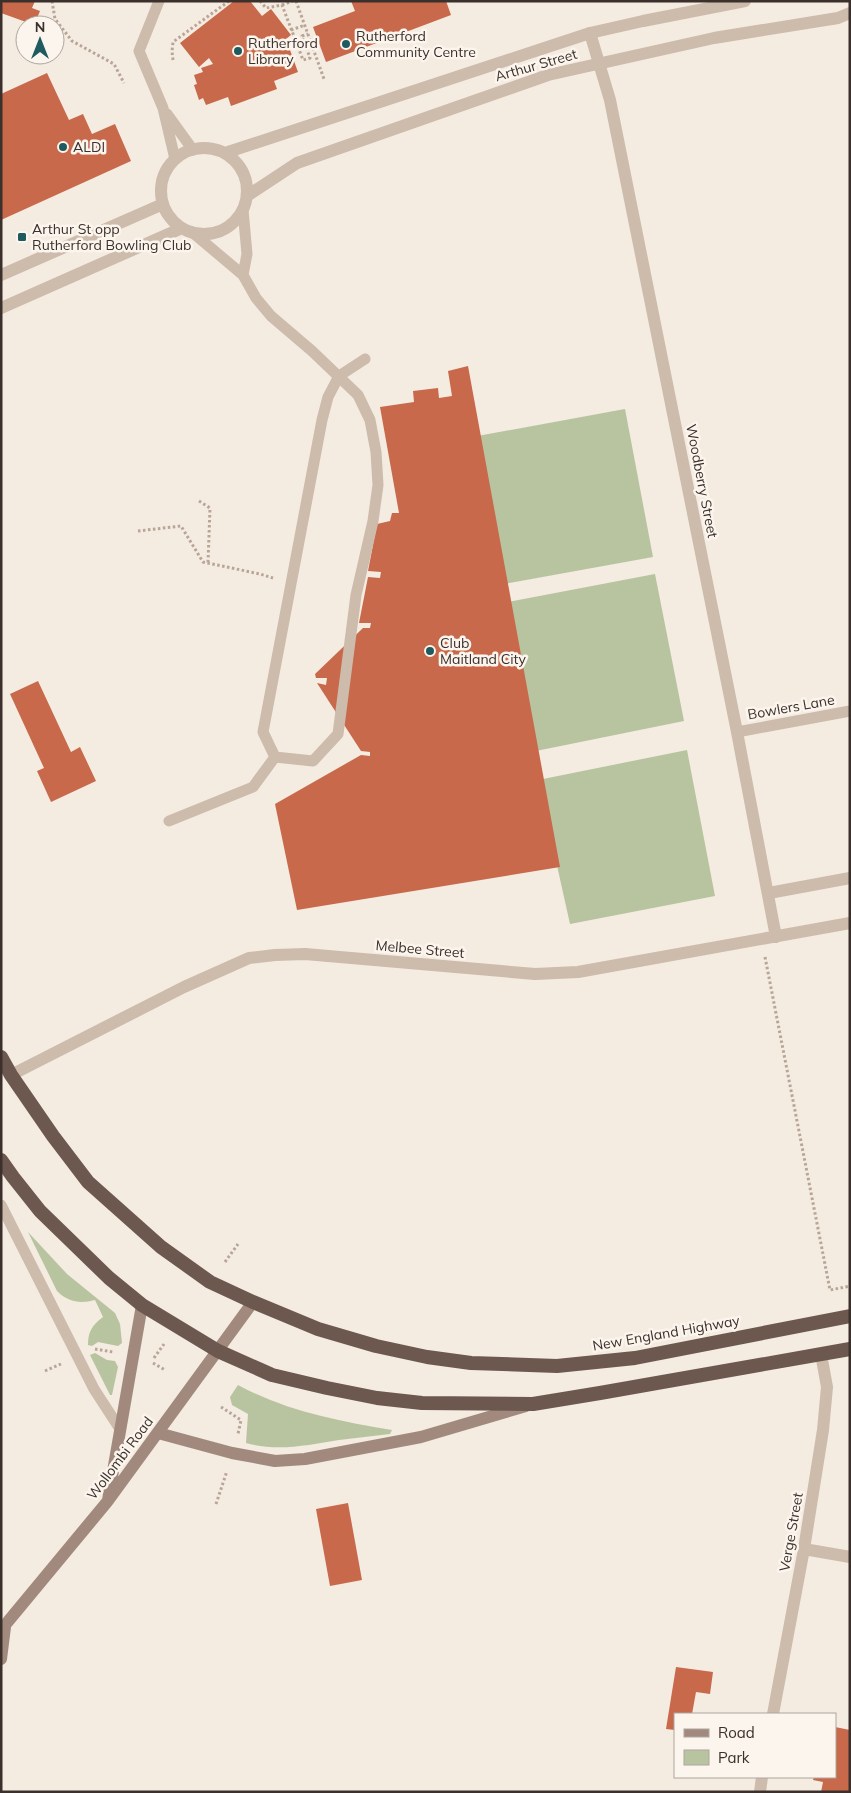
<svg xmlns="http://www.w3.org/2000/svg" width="851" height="1793" viewBox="0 0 851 1793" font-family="Mulish,sans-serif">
<rect width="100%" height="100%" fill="#f4ebe1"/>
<!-- green -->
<path fill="#b8c4a0" d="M625,409l28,148 -154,28 -27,-148z
M655,574l29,147 -153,31 -28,-149z
M687,750l28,146 -145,28 -32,-144z
M28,1232l39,42 48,39 5,11 2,19 -4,3 -20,-4 -6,4 -4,-1c0,-13 4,-20 15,-28l-8,-17c-15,4 -27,2 -38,-9z
M95,1353l12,7 8,1 3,6 -6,28h-2l-20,-40z
M238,1385c48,26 100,36 154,45l-2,4c-17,2 -34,4 -51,6 -31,5 -62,12 -93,3l2,-29 -16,-9 -2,-8z"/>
<!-- building -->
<path fill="#c8694b" d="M1,1h34l-3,7 8,3 -5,12 -8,-4 -1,3 -25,-9z
M234,1h16l12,15 9,-7 20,26 -5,4 12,33 -24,9 3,8 -46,17 -3,-9 -22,8 -3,-7 -4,2 -5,-15 3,-1 -3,-9 9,-3 -2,-4 12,-4 -4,-6 -10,9 -19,-24z
M351,1h95l5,14 -125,47 -13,-35 42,-16z
M47,73l22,47 14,-6 9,20 23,-10 16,37 -130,59v-126z
M468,366l92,501 -263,43 -22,-106 86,-49 9,1v-4l-9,-1 -44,-68 9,2 1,-7h-11l-1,-4 48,-46h7l1,-5h-12l9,-46 12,1 1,-6 -13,-1 9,-47 13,-3 2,-8h7l-19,-106 34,-5 -1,-11 25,-3 1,10 13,-2 -4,-25z
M38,681l33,71 9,-5 16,34 -45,21 -14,-31 7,-3 -34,-74z
M348,1503l14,77 -32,6 -14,-77z
M676,1667l37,5 -3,22 -14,-2 -4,22h-17v16l-9,-1z
M835,1727l15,3v62h-29l2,-10 -10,-2 1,-3h21z"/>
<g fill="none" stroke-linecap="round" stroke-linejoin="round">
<!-- path -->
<path stroke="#b9a596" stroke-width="3" stroke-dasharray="2.5 2.5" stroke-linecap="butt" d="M52,1l3,18 17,22 42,23 10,19
M260,1l6,7 16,-3 21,55 7,-2 -8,-22 6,-2
M296,1l28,78
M282,5l11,-4
M291,30l14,-5
M173,60l-1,-9 1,-9 56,-41
M199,501l11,7 -2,55
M138,531l43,-5 22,36 57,12 13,4
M765,957l65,333 20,-4
M225,1262l13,-18
M95,1349l18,3
M154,1358l10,-14
M153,1363l12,7
M45,1371l16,-7
M221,1407l20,13 -3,14
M216,1504l11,-33"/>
<!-- service -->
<path stroke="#cdbbac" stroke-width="11" d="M159,1l-20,50 24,57 12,51
M167,114l26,36
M243,210l4,44 -4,21
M192,232l51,43 13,23 15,18 41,35 46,44 12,25 6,32 2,33 -5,36 -17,74 -18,139 -25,27 -38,-4
M737,732l113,-21
M275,757l-12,-25 59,-312 6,-23 11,-21 26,-17
M169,821l84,-34 22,-30
M1,1205l93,184 26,40"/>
<!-- minor -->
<path stroke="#cdbbac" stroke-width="12" d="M590,33l20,67 127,632 39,205
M769,893l81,-15
M11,1075l173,-88 65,-29 26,-3 30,-1 230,20 43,-2 272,-49
M804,1549l46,8
M773,1714l31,-165 19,-119 4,-43 -6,-33
M760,1792l2,-15"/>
<!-- tertiary -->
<path stroke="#cdbbac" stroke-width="12" d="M161 191a43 43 0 1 1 86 0a43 43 0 1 1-86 0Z
M225,153l365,-120 53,-12 102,-20
M247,196l50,-33 251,-88 166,-37 124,-20 12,-5
M1,275l162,-71
M1,308l181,-80"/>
<!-- secondary -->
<path stroke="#a18a7d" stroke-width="12" d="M158,1433l74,20 43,8 30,-2 116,-22 105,-31
M108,1500l34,-195
M1,1630l106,-128 146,-200
M1,1659l4,-32"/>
<!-- trunk -->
<path stroke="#6c584f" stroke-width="14" d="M1,1057l10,18 42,61 35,46 73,65 49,35 43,20 65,27 58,17 51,11 44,6 86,3 78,-8 215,-42
M1,1160l12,17 27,34 69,67 33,27 76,46 54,24 55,13 50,10 45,5 111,1 67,-11 250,-44"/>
</g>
<!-- markers -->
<g fill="#1f5a5e" stroke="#fbf5ee" stroke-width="2">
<circle cx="346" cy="44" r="5"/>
<circle cx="238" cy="51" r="5"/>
<circle cx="63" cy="147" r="5"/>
<rect x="17" y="232" width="10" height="10" rx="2.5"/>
<circle cx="430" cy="651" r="5"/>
</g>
<g text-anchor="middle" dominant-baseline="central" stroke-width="5" stroke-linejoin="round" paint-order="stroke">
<!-- poi labels -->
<g font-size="14" fill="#3b302b" stroke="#fbf5ee" text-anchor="start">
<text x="356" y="36">Rutherford<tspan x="356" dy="16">Community Centre</tspan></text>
<text x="248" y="43">Rutherford<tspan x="248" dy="16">Library</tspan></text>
<text x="73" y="147">ALDI</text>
<text x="32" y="229">Arthur St opp<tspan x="32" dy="16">Rutherford Bowling Club</tspan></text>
<text x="440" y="643">Club<tspan x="440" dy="16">Maitland City</tspan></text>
</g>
<!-- street labels -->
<g font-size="14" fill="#3b302b" stroke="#fbf5ee">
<text transform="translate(536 65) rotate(-16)">Arthur Street</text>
<text transform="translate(702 481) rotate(79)">Woodberry Street</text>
<text transform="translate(791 707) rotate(-10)">Bowlers Lane</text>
<text transform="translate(420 949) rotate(5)">Melbee Street</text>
<text transform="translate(666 1333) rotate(-10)">New England Highway</text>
<text transform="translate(120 1458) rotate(-53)">Wollombi Road</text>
<text transform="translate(791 1532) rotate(-80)">Verge Street</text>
</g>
</g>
<!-- border -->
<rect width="851" height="1793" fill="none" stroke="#3b302b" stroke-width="5"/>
<!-- legend -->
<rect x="674" y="1713" width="162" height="65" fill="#fbf5ee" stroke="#aea6a0"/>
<rect x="684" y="1729" width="25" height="8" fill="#a18a7d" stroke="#aea6a0"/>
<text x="718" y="1738" font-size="15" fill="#3b302b">Road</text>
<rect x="684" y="1750" width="25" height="15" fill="#b8c4a0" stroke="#aea6a0"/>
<text x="718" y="1763" font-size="15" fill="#3b302b">Park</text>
<!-- north arrow -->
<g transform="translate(40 40)"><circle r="24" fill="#fbf5ee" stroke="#aea6a0"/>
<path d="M0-4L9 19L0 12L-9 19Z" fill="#1f5a5e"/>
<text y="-8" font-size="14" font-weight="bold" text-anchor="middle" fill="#3b302b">N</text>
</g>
</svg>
